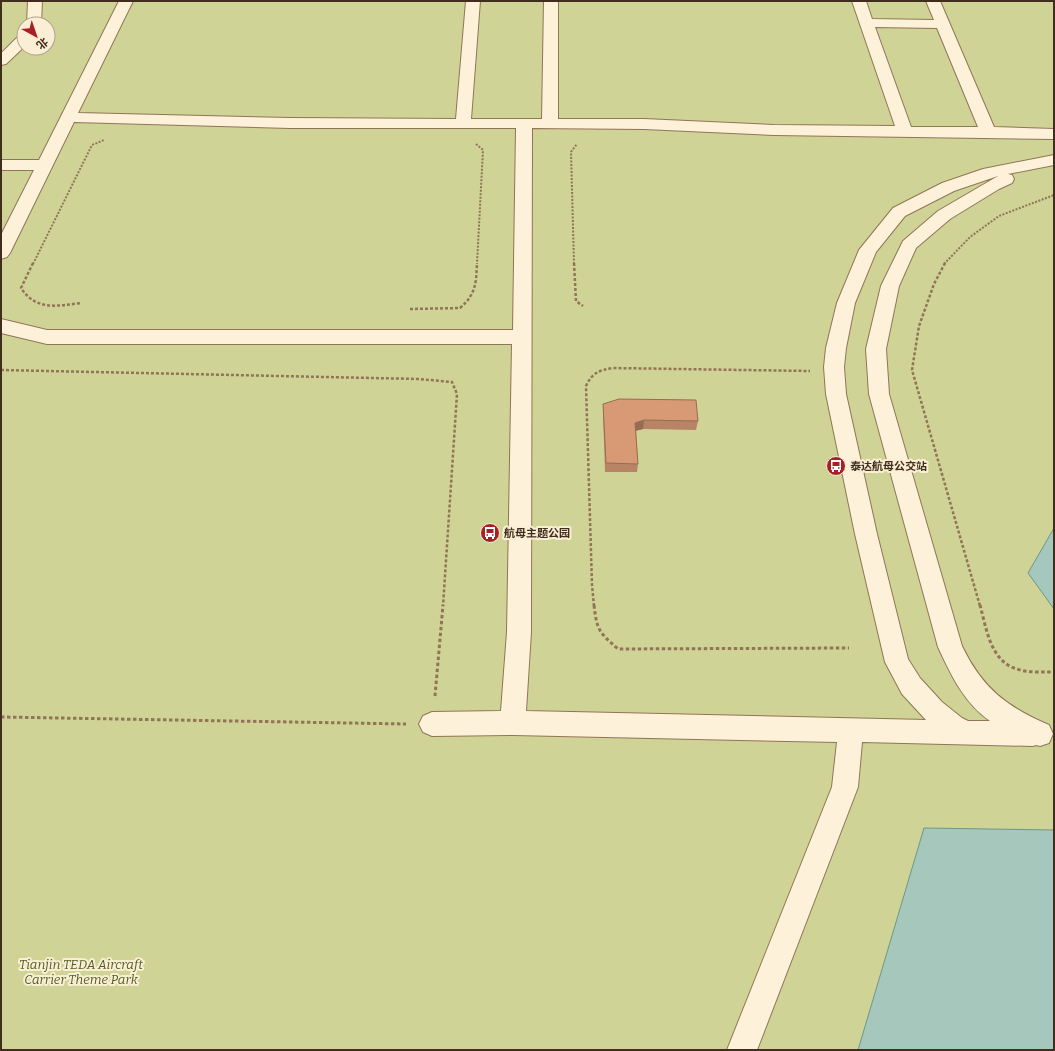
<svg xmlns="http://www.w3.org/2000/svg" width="1055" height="1051" viewBox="0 0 1055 1051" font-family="Bitter,'Noto Sans SC',serif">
<rect width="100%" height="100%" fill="#f4e4c4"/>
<!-- green -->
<path fill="#cfd496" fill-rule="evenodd" d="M1,1h1053v1049h-1053zM24,24h24v24h-24z"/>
<!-- water -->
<path fill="#a6c7bc" stroke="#6b978a" d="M1054,528v81l-26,-36z
M924,828l130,2v220h-196z"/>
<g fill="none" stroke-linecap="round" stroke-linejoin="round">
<!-- minor casing -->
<g stroke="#927457" stroke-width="2">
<path id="minor" d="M28,1h14l-1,23h-14z
M119,1h14l-55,112 212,5 166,1 10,-118h14l-9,118h71l2,-118h14v118h86l130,6 121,1 -43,-125h14l6,18 62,1 -8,-19h14l54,126 60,2v10l-280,-4 -130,-6 -112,-1 -1,504 -5,79 400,9 -24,-26 -17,-32 -30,-128 -29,-140 -2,-27 2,-19 11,-45 22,-53 34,-42 49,-25 41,-14 71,-14v10l-46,9 4,1 2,4 -2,4 -13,6 -49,30 -34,29 -17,38 -13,63 3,45 73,252c20,42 45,61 87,79l4,9 -4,9 -9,3 -4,-1 -3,1 -171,-4 -4,45 -101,263h-30l105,-263 5,-45 -324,-7 -81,1 -9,-4 -4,-8 4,-8 9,-4 69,-1 6,-79 5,-288h-465l-46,-11v-14l46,11h466l3,-202h-226l-216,-6 -64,131 -3,4 -6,2v-24l33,-65h-33v-10h38zM875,27l62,1 41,99h-67zM998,176l-60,35 -35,30 -22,45 -15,63 3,45 69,253c13,28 26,56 52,74h-22l-6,-3 -20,-16 -22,-24 -12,-19 -31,-125 -31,-140 -2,-27 2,-19 9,-45 21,-51 29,-36 49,-25z
M24,33v14l-18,17 -5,1v-12c7,-5 16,-18 23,-20z"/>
</g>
<!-- path-far2 -->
<path stroke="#927457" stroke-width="2" stroke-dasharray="2 1.5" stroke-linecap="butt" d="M476,144l7,6 -6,114
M33,264l59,-119 12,-5
M574,264l-3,-112 6,-8
M944,264l26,-27 29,-21 55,-21"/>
<!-- path-far1 -->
<path stroke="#927457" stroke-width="2.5" stroke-dasharray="3 2" stroke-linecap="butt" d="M33,263l-12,25c15,23 36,18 60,15
M574,263l2,38 7,5
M945,263l-11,21 -15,42 -7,44 68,236
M410,309l50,-1c16,-14 16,-24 17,-45
M1,370l418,9 33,3 5,12 -14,212
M594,606l-2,-21 -6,-199c6,-13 13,-16 27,-18l197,3"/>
<!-- path -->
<path stroke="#927457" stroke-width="3" stroke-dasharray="3.5 2.5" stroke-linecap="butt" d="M594,605c3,26 5,27 24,44l231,-1
M980,605c6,22 10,54 34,63 12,5 27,4 40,4
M435,696l8,-91
M1,717l405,7"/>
<!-- minor -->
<use href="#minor" fill="#fdf1d9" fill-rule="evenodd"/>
</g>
<!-- wall -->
<path fill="#b98465" d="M603,404l95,17 -2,9 -53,-1 -7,2 2,33 -1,8h-32l-2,-60z"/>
<!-- shaded-wall -->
<path fill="#966c52" d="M644,420l-1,9 -9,2 1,-8z"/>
<!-- building -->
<path fill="#d79a75" stroke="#966c52" d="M619,399l77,1 2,21 -54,-1 -9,3 3,41 -32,-1 -3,-59z"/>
<!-- icons -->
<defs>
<g id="bus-disc" transform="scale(1)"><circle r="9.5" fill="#a91f25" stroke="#faeed5"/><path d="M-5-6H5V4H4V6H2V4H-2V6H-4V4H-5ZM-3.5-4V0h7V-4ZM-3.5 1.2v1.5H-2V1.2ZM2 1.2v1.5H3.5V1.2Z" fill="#fff"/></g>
</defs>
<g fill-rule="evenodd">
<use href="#bus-disc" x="836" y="466"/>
<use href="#bus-disc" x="490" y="533"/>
</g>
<g text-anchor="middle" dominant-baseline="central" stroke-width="4" stroke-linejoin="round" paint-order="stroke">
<!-- poi labels -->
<g font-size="11" font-weight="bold" fill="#402d1d" stroke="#faeed5" text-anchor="start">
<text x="850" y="466">泰达航母公交站</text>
<text x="504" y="533">航母主题公园</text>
</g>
<!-- near-park labels -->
<g font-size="13" font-style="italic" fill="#525f21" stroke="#faeed5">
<text x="81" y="964">Tianjin TEDA Aircraft<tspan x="81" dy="15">Carrier Theme Park</tspan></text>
</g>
</g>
<!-- border -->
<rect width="1055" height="1051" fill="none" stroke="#402d1d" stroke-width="4"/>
<!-- north arrow -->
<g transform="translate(36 36) rotate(140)"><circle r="19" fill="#faeed5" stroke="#b0a18b"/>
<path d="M0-3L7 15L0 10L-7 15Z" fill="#a91f25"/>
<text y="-6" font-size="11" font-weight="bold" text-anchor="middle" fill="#402d1d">北</text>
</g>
</svg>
